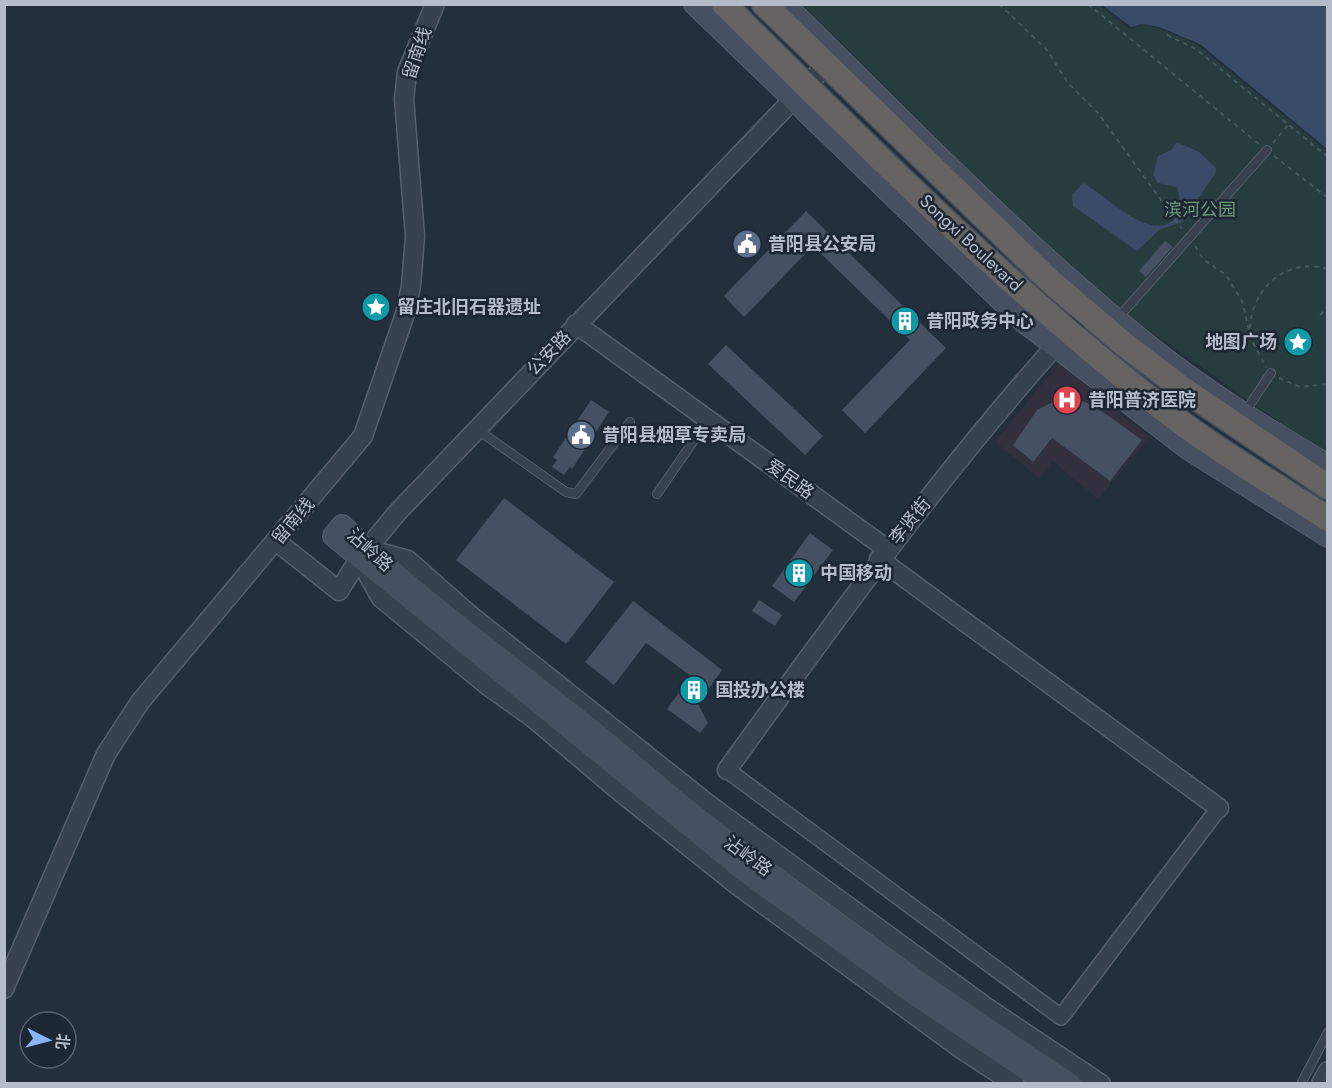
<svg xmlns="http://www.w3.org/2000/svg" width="1332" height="1088" viewBox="0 0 1332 1088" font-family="Jost,'Noto Sans SC',sans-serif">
<rect width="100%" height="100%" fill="#242f3e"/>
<!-- medical -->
<path fill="#32303f" d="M1059,363l90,74 -51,62 -45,-38 -14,17 -44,-36z"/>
<!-- green -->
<path fill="#263c3f" d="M803,5h296l31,24 12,-4 17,3 37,16 131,107v305l-189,-134 -95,-78z"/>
<!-- water -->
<path fill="#394c67" d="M1102,5h225v144l-127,-105 -41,-17 -17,-3 -11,3z
M1177,142l22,10 17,16 -1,6 -33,48 -23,8 -22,21 -64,-45 -1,-11 11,-12c21,10 64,58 89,38 12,-8 8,-21 5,-34l-19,-4 -5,-8 5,-19 13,-6z"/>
<!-- building -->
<path fill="#455162" d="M806,211l140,137 -81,85 -23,-23 68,-70 -97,-94 -69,71 -20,-21z
M1165,241l8,6 -27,30 -7,-6z
M726,345l97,91 -18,19 -97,-91z
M1076,399l17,6 49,35 -32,41 -58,-43 -19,24 -20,-17 24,-35 18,-9z
M591,400l18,12 -37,57 -2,-2 -6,8 -12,-8 5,-7 -4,-3z
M504,498l110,84 -48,62 -110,-84z
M810,533l23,17 -39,52 -22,-16z
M759,600l23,15 -7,11 -23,-15z
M633,601l89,69 -24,34 10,19 -8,10 -33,-24 24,-33 -45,-33 -32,42 -29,-23z"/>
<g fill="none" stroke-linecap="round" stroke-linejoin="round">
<!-- service casing -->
<g stroke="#565f6c" stroke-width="10">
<path id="service" d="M1118,318l149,-168
M1245,412l26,-39
M478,430l88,62 10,2 54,-72
M657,494l51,-74
M1301,1084l27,-52"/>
</g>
<!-- minor casing -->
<g stroke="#565f6c" stroke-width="18">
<path id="minor" d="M727,770l334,247 158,-209"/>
</g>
<!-- tertiary casing -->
<g stroke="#565f6c" stroke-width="21">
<path id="tertiary" d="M576,324l311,225
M276,541l63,50 20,-32 37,-45 429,-448
M367,549l41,11 61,54 239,190 278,203 115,77
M359,559l22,39 107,88 45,32 86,73 118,94 227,166 51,33
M879,559l340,249
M727,770c114,-158 227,-315 359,-458
M4,989l102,-235 34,-52 223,-266 42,-122 6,-28 4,-50 -11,-137 3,-27 28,-68
M1321,1084l7,-13"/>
</g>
<!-- secondary casing -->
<g stroke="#565f6c" stroke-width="22">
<path id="secondary" d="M694,4l328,317 167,129 139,87
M785,4c121,119 239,243 372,348 53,42 113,78 171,113
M1047,1084l-131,-88 -171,-124 -412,-336 9,-11c79,76 169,139 254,208 37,30 72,62 110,91 118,92 240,178 365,260"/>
</g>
<!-- trunk casing -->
<g stroke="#434c59" stroke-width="27">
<path id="trunk" d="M724,4c139,139 279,279 434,401 53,42 113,77 170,114
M764,4l286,277 75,64 58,44 145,98"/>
</g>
<!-- path -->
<path stroke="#44595c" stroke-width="2" stroke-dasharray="4.5 4.5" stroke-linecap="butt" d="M999,4l48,46 21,33 30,30 84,116
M1088,4l172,141
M1167,35l29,14 132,108
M1273,143l15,-18
M1274,156l54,42
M1195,246l8,13 23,16 16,26 9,38 15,28
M1320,315l8,-9
M1250,328c2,-40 36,-71 78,-59
M1279,378l21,9 28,-3"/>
<!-- service -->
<use href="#service" stroke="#38414e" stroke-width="8"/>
<!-- minor -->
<use href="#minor" stroke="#38414e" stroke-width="15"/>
<!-- tertiary -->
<use href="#tertiary" stroke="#38414e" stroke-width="18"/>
<!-- secondary -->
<use href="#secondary" stroke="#465061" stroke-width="20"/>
<!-- trunk -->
<use href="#trunk" stroke="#656462" stroke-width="24"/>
</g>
<!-- icons -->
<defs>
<g id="civic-disc" transform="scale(1.5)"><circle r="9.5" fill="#5c6f8a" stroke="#1d2633"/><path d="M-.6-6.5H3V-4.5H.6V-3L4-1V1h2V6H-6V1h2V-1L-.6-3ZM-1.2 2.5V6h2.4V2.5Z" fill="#fff"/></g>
<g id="sight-disc" transform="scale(1.5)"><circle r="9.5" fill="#0f9aa8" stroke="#1d2633"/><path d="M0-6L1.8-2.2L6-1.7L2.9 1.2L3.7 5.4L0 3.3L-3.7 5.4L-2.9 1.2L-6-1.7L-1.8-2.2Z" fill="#fff"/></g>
<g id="building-disc" transform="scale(1.5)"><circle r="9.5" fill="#0f9aa8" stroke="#1d2633"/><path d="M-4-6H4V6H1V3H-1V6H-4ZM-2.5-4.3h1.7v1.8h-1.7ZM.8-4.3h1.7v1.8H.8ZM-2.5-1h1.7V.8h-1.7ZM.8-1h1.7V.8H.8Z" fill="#fff"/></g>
<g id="hospital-disc" transform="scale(1.5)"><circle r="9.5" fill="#e0444e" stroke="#1d2633"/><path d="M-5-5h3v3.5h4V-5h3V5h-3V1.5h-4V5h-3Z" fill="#fff"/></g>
</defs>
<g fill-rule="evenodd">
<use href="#civic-disc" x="747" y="244"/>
<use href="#sight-disc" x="376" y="307"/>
<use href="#building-disc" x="905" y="321"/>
<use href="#sight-disc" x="1298" y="342"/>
<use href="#hospital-disc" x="1067" y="400"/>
<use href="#civic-disc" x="581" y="435"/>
<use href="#building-disc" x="799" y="573"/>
<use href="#building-disc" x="694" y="690"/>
</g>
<g text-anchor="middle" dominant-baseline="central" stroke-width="5" stroke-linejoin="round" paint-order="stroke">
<!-- street labels -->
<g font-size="18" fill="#b4bcc9" stroke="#1d2633">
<text transform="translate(417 53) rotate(-71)">留南线</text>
<text transform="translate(971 243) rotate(43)">Songxi Boulevard</text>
<text transform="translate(549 353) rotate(-46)">公安路</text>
<text transform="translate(790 479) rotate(36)">爱民路</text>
<text transform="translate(293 521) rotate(-50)">留南线</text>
<text transform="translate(910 521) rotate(-51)">李贤街</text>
<text transform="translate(370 550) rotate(42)">沾岭路</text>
<text transform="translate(748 856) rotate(36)">沾岭路</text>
</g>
<!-- park labels -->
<g font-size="18" fill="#6b9a76" stroke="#1d2633">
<text x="1200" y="210">滨河公园</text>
</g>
<!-- poi labels -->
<g font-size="18" font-weight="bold" fill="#b4bcc9" stroke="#1d2633" text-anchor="start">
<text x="768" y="244">昔阳县公安局</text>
<text x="397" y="307">留庄北旧石器遗址</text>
<text x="926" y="321">昔阳政务中心</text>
<text x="1277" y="342" text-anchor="end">地图广场</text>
<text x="1088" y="400">昔阳普济医院</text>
<text x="602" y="435">昔阳县烟草专卖局</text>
<text x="820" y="573">中国移动</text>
<text x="715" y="690">国投办公楼</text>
</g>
</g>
<!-- border -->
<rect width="1332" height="1088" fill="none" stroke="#b4bcc9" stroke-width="12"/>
<!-- north arrow -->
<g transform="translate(48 1040) rotate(96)"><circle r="28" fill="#1d2633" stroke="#59626f" stroke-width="1.5"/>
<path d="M0-4.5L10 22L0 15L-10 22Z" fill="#8ab4f8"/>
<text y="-9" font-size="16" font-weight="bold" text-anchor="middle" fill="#b4bcc9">北</text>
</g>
</svg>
